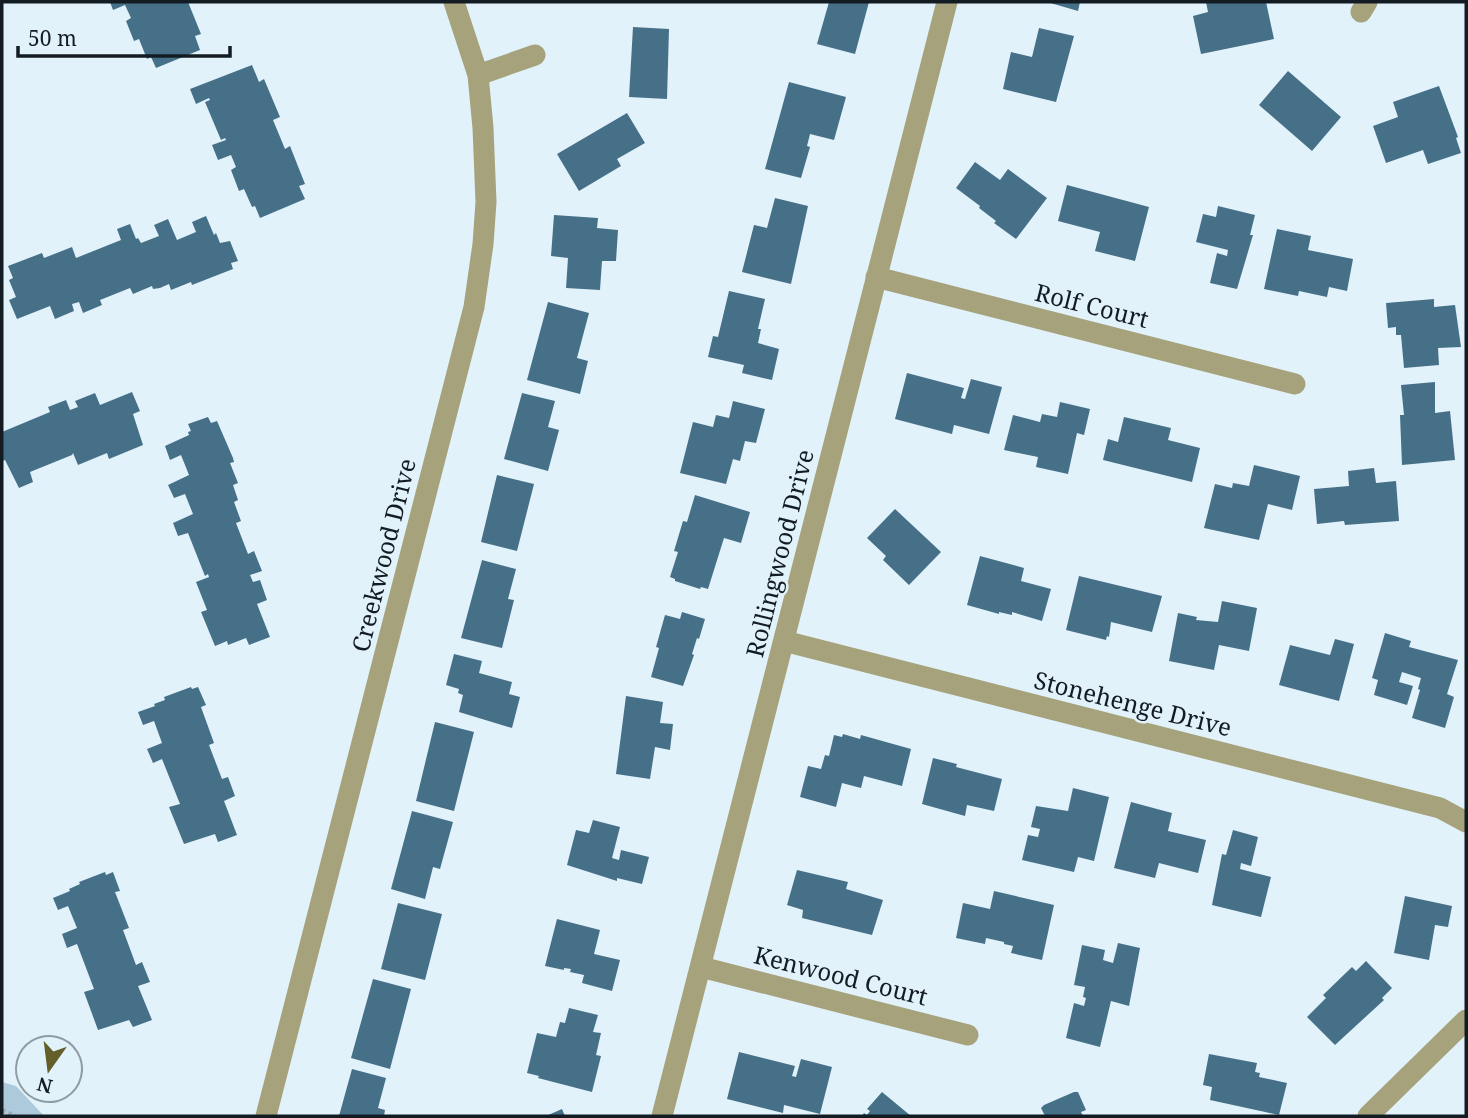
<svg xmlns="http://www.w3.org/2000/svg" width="1468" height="1118" viewBox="0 0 1468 1118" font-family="'Noto Serif',serif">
<rect width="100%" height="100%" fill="#e2f2fb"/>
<!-- green -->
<path fill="#adcadc" d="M2,1082l14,4 28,30h-42z"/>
<!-- building -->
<path fill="#467088" d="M110,2h78l13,32 -6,2 5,14 -44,18 -5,-11 -4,2 -8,-20 -5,2 -8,-20 5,-3 -6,-13 -12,5z
M829,2h40l-14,52 -38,-10z
M1047,2h33l-2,9z
M1206,2h60l8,37 -73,15 -8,-38 15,-4z
M633,27l36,2 -2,70 -38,-2z
M1039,28l35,8 -18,66 -53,-13 8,-37 21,5z
M252,65l7,17 5,-3 16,38 -7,3 12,29 5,-3 15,38 -6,2 6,13 -45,19 -5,-12 -3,1 -8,-18 -5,2 -8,-21 5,-3 -5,-12 -13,5 -6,-15 14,-5 -1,-2 -4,2 -16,-38 5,-2 -1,-2 -13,6 -6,-15z
M1288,71l53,46 -29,34 -53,-46z
M789,82l57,15 -12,43 -24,-6 -3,12 3,1 -9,31 -36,-9z
M1439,86l19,51 -2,1 5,15 -33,11 -5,-14 -37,13 -13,-37 25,-9 -5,-15z
M627,113l18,30 -28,16 4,7 -42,25 -22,-37z
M975,162l25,18 8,-11 39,29 -31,41 -22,-16 2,-2 -17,-13 1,-2 -24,-18z
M1067,185l82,22 -14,54 -40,-10 5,-19 -42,-11z
M775,198l33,8 -17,78 -49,-12 12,-47 13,3z
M1218,206l37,9 -5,20h3l-16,54 -27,-6 7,-30 10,3 1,-6 -32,-8 7,-28 13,3z
M554,215l44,3 -1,10 21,2 -2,31h-14l-2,29 -34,-2 2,-30 -17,-2z
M206,216l8,19 2,-2 4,10 10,-2 8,20 -7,2 2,6 -41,16 -1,-3 -20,8 -2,-6 -9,4 -7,1 -1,-3 -19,8 -3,-6 -30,12 2,5 -19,8 -4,-11 -7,2 2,7 -19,8 -5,-13 -33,13 -8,-19 7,-3 -7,-17 4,-2 -5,-12 34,-13 2,5 28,-11 4,11 45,-18 -4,-11 13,-5 6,15 2,-1 3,5 18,-7 -5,-11 14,-6 9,21 19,-8 -4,-10z
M1277,229l34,7 -3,14 45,9 -6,32 -18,-4 -2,10 -28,-6 -1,5 -34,-7z
M729,291l36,8 -7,30h3l-3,14 21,6 -7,31 -30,-7 2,-8 -36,-8 5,-21 5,1z
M1434,299v8l21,-2 6,42 -23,1 1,17 -35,3 -3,-33h-5v-8l-8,1 -2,-25z
M548,302l41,11 -12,45 11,3 -8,33 -53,-14z
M907,373l57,15 -3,10 4,1 6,-20 31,8 -13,47 -35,-9 -2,9 -57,-15z
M1435,382v31l15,-2 5,49 -53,5 -2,-50h4l-3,-30z
M132,392l8,19 -7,3 10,31 -34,14 -2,-6 -29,12 -5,-12 -1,2 -42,17 3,10 -14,6 -14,-28 -3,1v-29l48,-20 -2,-5 18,-7 4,10 8,-3 -3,-6 20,-8 5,12z
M522,393l33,8 -7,26 11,3 -11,41 -44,-12z
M733,401l32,8 -9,34 -11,-2 -5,20 -7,-2 -7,25 -46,-11 13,-51 20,5 3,-12 13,3z
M1060,402l30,7 -6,26 -7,-2 -9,41 -32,-7 2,-10 -34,-7 9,-35 27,7 2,-8 15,3z
M208,417l3,6 6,-2 16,37 1,4 -4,1 8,20 -5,2 5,15 -4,2 7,19 -5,2 12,31 6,-3 8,20 -12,4 3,7 7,-2 7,20 -10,4 13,33 -21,8 -3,-7 -18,7 -1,-4 -12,5 -14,-34 6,-2 -11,-28 13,-5 -1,-3 -3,2 -17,-43 -10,3 -5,-13 20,-9 -8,-20 -11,4 -6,-13 21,-10 -8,-20 -11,5 -5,-14 24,-11 -1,-3 3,-1 -3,-7z
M1124,417l47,11 -3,12 32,8 -8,34 -89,-22 5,-21 10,3z
M1254,465l46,11 -8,34 -24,-6 -9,36 -55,-12 11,-44 17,4 1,-5 16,3z
M1374,468l2,15 20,-2 3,40 -54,4 -1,-4 -27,3 -3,-35 35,-3 -1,-15z
M497,475l37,9 -17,67 -36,-9z
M695,495l55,17 -9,31 -17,-5 -16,51 -7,-2 -1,2 -25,-8v-2l-5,-2 8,-25 -4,-1 9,-30 4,1z
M895,509l46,43 -32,33 -26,-25 3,-4 -19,-18z
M980,556l44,12 -3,13 30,8 -9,32 -30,-9v3l-13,-3v2l-32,-9z
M482,560l34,9 -8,30 6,1 -12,48 -41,-10z
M1079,576l83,20 -10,36 -41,-10 -2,15 -2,-1 -1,4 -40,-10z
M1222,601l35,7 -8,43 -30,-6 -5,25 -45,-9 9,-48 19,4 -1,3 22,2z
M682,612l23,7 -6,20 -2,-1 -5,16 2,1 -11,31 -32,-9 8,-29 -3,-1 9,-32 15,4z
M1385,633l26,8 -2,6 49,13 -11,34 7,3 -9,31 -33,-10 8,-28 -2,-1 3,-11 -19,-6 -3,10 14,4 -6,19 -33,-10 4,-15 -6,-2z
M1335,639l19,5 -15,57 -60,-16 11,-40 40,10z
M454,654l28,7 -3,12 33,9 -3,12 11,3 -8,31 -53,-16 4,-17 -5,-2 1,-4 -13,-4z
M191,687l1,2 6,-2 8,18 -5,2 13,36 -5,2 13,34 6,-2 7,19 -11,5 13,34 -19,7 -3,-8 -31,10 -15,-37 11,-3 -18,-45 -9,4 -6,-14 15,-6 -8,-22 -11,4 -5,-13 17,-6 -1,-2 11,-4 -1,-3z
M626,696l37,6 -3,21 13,1 -3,26 -15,-3 -5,32 -34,-5z
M435,722l39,10 -20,79 -38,-10z
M843,734l17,5 1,-4 50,14 -9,37 -38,-10 -3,12 -19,-5 -6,24 -36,-10 8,-31 13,3 4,-14 4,1 5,-21 8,2z
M933,758l24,6 -1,3 46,12 -8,32 -27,-6 -2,11 -43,-12z
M1073,788l36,9 -15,64 -16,-4 -4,15 -52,-12 6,-25 10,2 2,-8 -9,-2 5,-21 32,5z
M1131,802l41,11 -4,18 38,9 -8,33 -39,-10 -4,15 -41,-10z
M412,811l41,11 -13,47 -7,-2 -8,32 -34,-10z
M593,820l27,7 -8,31 7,2 2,-10 28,7 -7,27 -25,-6v3l-50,-16 9,-35 13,3z
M1233,830l25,7 -7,29 -10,-3 -1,6 31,8 -10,40 -49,-12 10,-51 4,1z
M797,870l51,12 -2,7 37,11 -11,35 -70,-17 1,-8 -16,-5z
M105,872l1,3 7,-3 7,19 -5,1 14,36 -6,2 13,35 6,-3 8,20 -12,4 14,34 -19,7 -4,-7 -31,10 -14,-38 10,-3 -17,-45 -10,4 -5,-14 15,-6 -9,-22 -10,4 -5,-12 17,-7 -1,-2 11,-5 -1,-2z
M994,891l60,14 -12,55 -31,-7 2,-7 -9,-2v-2l-18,-4 -1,6 -29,-6 7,-35 27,6z
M1405,896l47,10 -4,21 -13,-2 -6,35 -35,-7z
M398,903l44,11 -17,66 -44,-11z
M557,919l43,11 -6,24 26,6 -8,31 -30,-8 2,-8 -14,-3 1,-3 -7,-1v2l-19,-4z
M1118,943l22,5 -11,58 -18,-5 -11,46 -34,-9 8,-35 10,3 2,-8 -3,-1 2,-10 -11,-2 8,-40 23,5 -2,10 10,3z
M1366,961l26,27 -10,10 2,2 -49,45 -28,-28 19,-19 -3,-3 29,-28 4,4z
M373,979l38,10 -21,80 -39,-11z
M569,1008l29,7 -5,17 8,1 -5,22 5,1 -9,36 -54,-14 1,-2 -12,-3 10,-40 19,4 4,-15 5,1z
M739,1052l56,14 -3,10 4,1 5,-18 31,8 -12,47 -36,-9 -1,8 -56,-14z
M1209,1054l48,9 -2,9 5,1 -1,4 28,6 -8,32 -69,-15 2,-13 -9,-2z
M352,1069l34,9 -8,30 7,2 -1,6h-45z
M882,1092l29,24h-49l2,-3 3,2 3,-4 -3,-2z
M1074,1092h4l8,18 -5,2 2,4h-38l-4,-8 3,-3z
M562,1109l3,7h-19z"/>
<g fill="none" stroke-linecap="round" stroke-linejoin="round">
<!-- path -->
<path stroke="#9caab2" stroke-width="4.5" stroke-dasharray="3.5 3.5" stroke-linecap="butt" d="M2,1110l13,6"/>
<!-- minor -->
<path stroke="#a6a37c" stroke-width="21" d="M1361,12l6,-10
M478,75l57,-20
M876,277l419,107
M784,641l656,167 26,14
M701,967l267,68
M266,1116l208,-809 9,-63 3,-42 -3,-74 -5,-53 -24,-73
M662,1116l285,-1114
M1368,1116l98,-96"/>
</g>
<g text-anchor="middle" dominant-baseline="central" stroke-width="5" stroke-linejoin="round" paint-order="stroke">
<!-- street labels -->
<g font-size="24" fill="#131c22" stroke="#e2f2fb">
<text transform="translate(1092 305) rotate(14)">Rolf Court</text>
<text transform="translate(779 553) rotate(-76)">Rollingwood Drive</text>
<text transform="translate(383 555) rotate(-76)">Creekwood Drive</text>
<text transform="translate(1133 703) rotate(14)">Stonehenge Drive</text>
<text transform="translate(841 975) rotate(14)">Kenwood Court</text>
</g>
</g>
<!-- border -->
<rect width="1468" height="1118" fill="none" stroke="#131c22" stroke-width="7"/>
<!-- north arrow -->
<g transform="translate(49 1069) rotate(194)"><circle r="33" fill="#e2f2fb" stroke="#8f9ca4" stroke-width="2"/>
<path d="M0-5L12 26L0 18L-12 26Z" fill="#635e2a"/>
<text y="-10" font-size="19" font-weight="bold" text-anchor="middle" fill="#131c22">N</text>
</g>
<!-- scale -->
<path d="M18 46v10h212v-10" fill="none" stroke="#131c22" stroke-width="3.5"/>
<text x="28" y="46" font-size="21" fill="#131c22" stroke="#e2f2fb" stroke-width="5" paint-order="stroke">50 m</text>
</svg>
